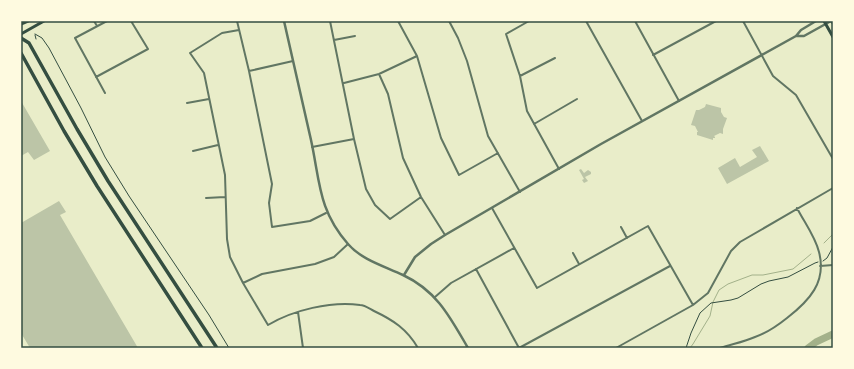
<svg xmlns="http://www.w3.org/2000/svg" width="854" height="369" viewBox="0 0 854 369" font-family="Helvetica,sans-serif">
<rect width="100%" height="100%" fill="#e9edc9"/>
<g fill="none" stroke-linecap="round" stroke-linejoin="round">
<!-- stream -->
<path stroke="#a3b18a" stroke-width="1" d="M824,243l9,-9
M690,348l3,-4 17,-28 3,-14 6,-12 9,-6 24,-9h11l30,-6 18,-15"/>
<!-- river -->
<path stroke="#a3b18a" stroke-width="7" d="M808,348l8,-6 17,-8"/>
</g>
<!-- building -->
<path fill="#bcc5a7" d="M21,101l29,50 -16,9 -6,-8 -7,4z
M706,104l15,4v4l3,5 3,1 -4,11v5l-3,-1 -6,3 1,1v1h-2v2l-16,-5v-3h1l-3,-6 -4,-1 5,-15h3l6,-3z
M760,146l9,15 -42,23 -9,-16 17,-10 5,9 17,-10 -5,-7z
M581,169l3,4 4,-3 3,2v2l-6,3 3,4 -4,2 -2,-3 2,-1 -5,-9z
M59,201l7,11 -6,3 78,133h-108l-9,-15v-110z"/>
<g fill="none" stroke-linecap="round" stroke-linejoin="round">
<!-- path -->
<path stroke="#344e41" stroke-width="1" d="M35,34l7,4 7,10 32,60 24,49 24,39 80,119 20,33
M35,35l1,4
M823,261l4,-3 6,-11
M686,348l5,-15 9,-20 11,-10 20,-3 7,-2 23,-14 8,-3 19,-4 27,-14 3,-1"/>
<!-- minor -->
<path stroke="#617663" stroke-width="2" d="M94,21l3,5
M237,21l12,50 23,113 -3,19 3,24 38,-6 16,-8
M330,21l24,118 12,50 9,16 15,14 31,-22
M398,21l19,35 24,82 18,37 39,-22
M449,21l9,17 9,23 21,75 32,56
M529,21l-23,13 14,42 7,35 32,58
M586,21l56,100
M635,21l44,80
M743,21l30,55 23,19 37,64
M239,30l-17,3 -32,20 14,20 21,102 2,64 3,18 13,26 25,42c25,-15 63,-24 92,-20 5,0 10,4 14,6 19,9 33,18 44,37
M334,40l21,-4
M653,55l63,-34
M249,71l44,-10
M379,74l9,20 15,64 18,39 24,38
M520,76l35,-18
M96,77l52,-28 -17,-28
M344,83l35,-9 38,-18
M105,93l-30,-55 32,-17
M187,103l22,-4
M534,124l43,-25
M312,147l42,-8
M193,151l25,-6
M206,198l19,-1
M492,208l45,80 111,-62 45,79
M621,227l6,11
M573,253l6,11
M820,266l13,-1
M476,269l43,79 151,-82
M243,283l19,-9 53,-10 19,-7 14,-13
M435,297l16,-14 63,-35
M298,312l5,36
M616,348l77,-43 15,-12 23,-42 9,-9 93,-54
M720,348c12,-4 24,-6 35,-11 12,-4 22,-11 32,-19 22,-17 40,-36 32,-66 -4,-16 -15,-30 -22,-44"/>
<!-- tertiary -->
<path stroke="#617663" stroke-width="2.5" d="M284,21c9,40 18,79 27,119 9,41 7,70 37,104 14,16 36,22 55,31 34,16 47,42 65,73
M796,36h8l27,-15
M404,275l11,-18 16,-13 14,-9 156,-91 195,-108 5,-6 15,-9"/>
<!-- secondary -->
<path stroke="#344e41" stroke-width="3" d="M824,21l9,16
M832,21l1,2
M21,24l7,-3
M21,34l23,-13"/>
<!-- trunk -->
<path stroke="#344e41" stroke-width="3.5" d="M21,38l8,5 48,86 31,52 109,167
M21,53l43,78 33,55 105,162"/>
</g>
<!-- border -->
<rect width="854" height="369" fill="none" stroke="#fefae0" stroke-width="44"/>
<rect x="22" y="22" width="810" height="325" fill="none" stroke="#344e41" stroke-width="1.5"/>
</svg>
